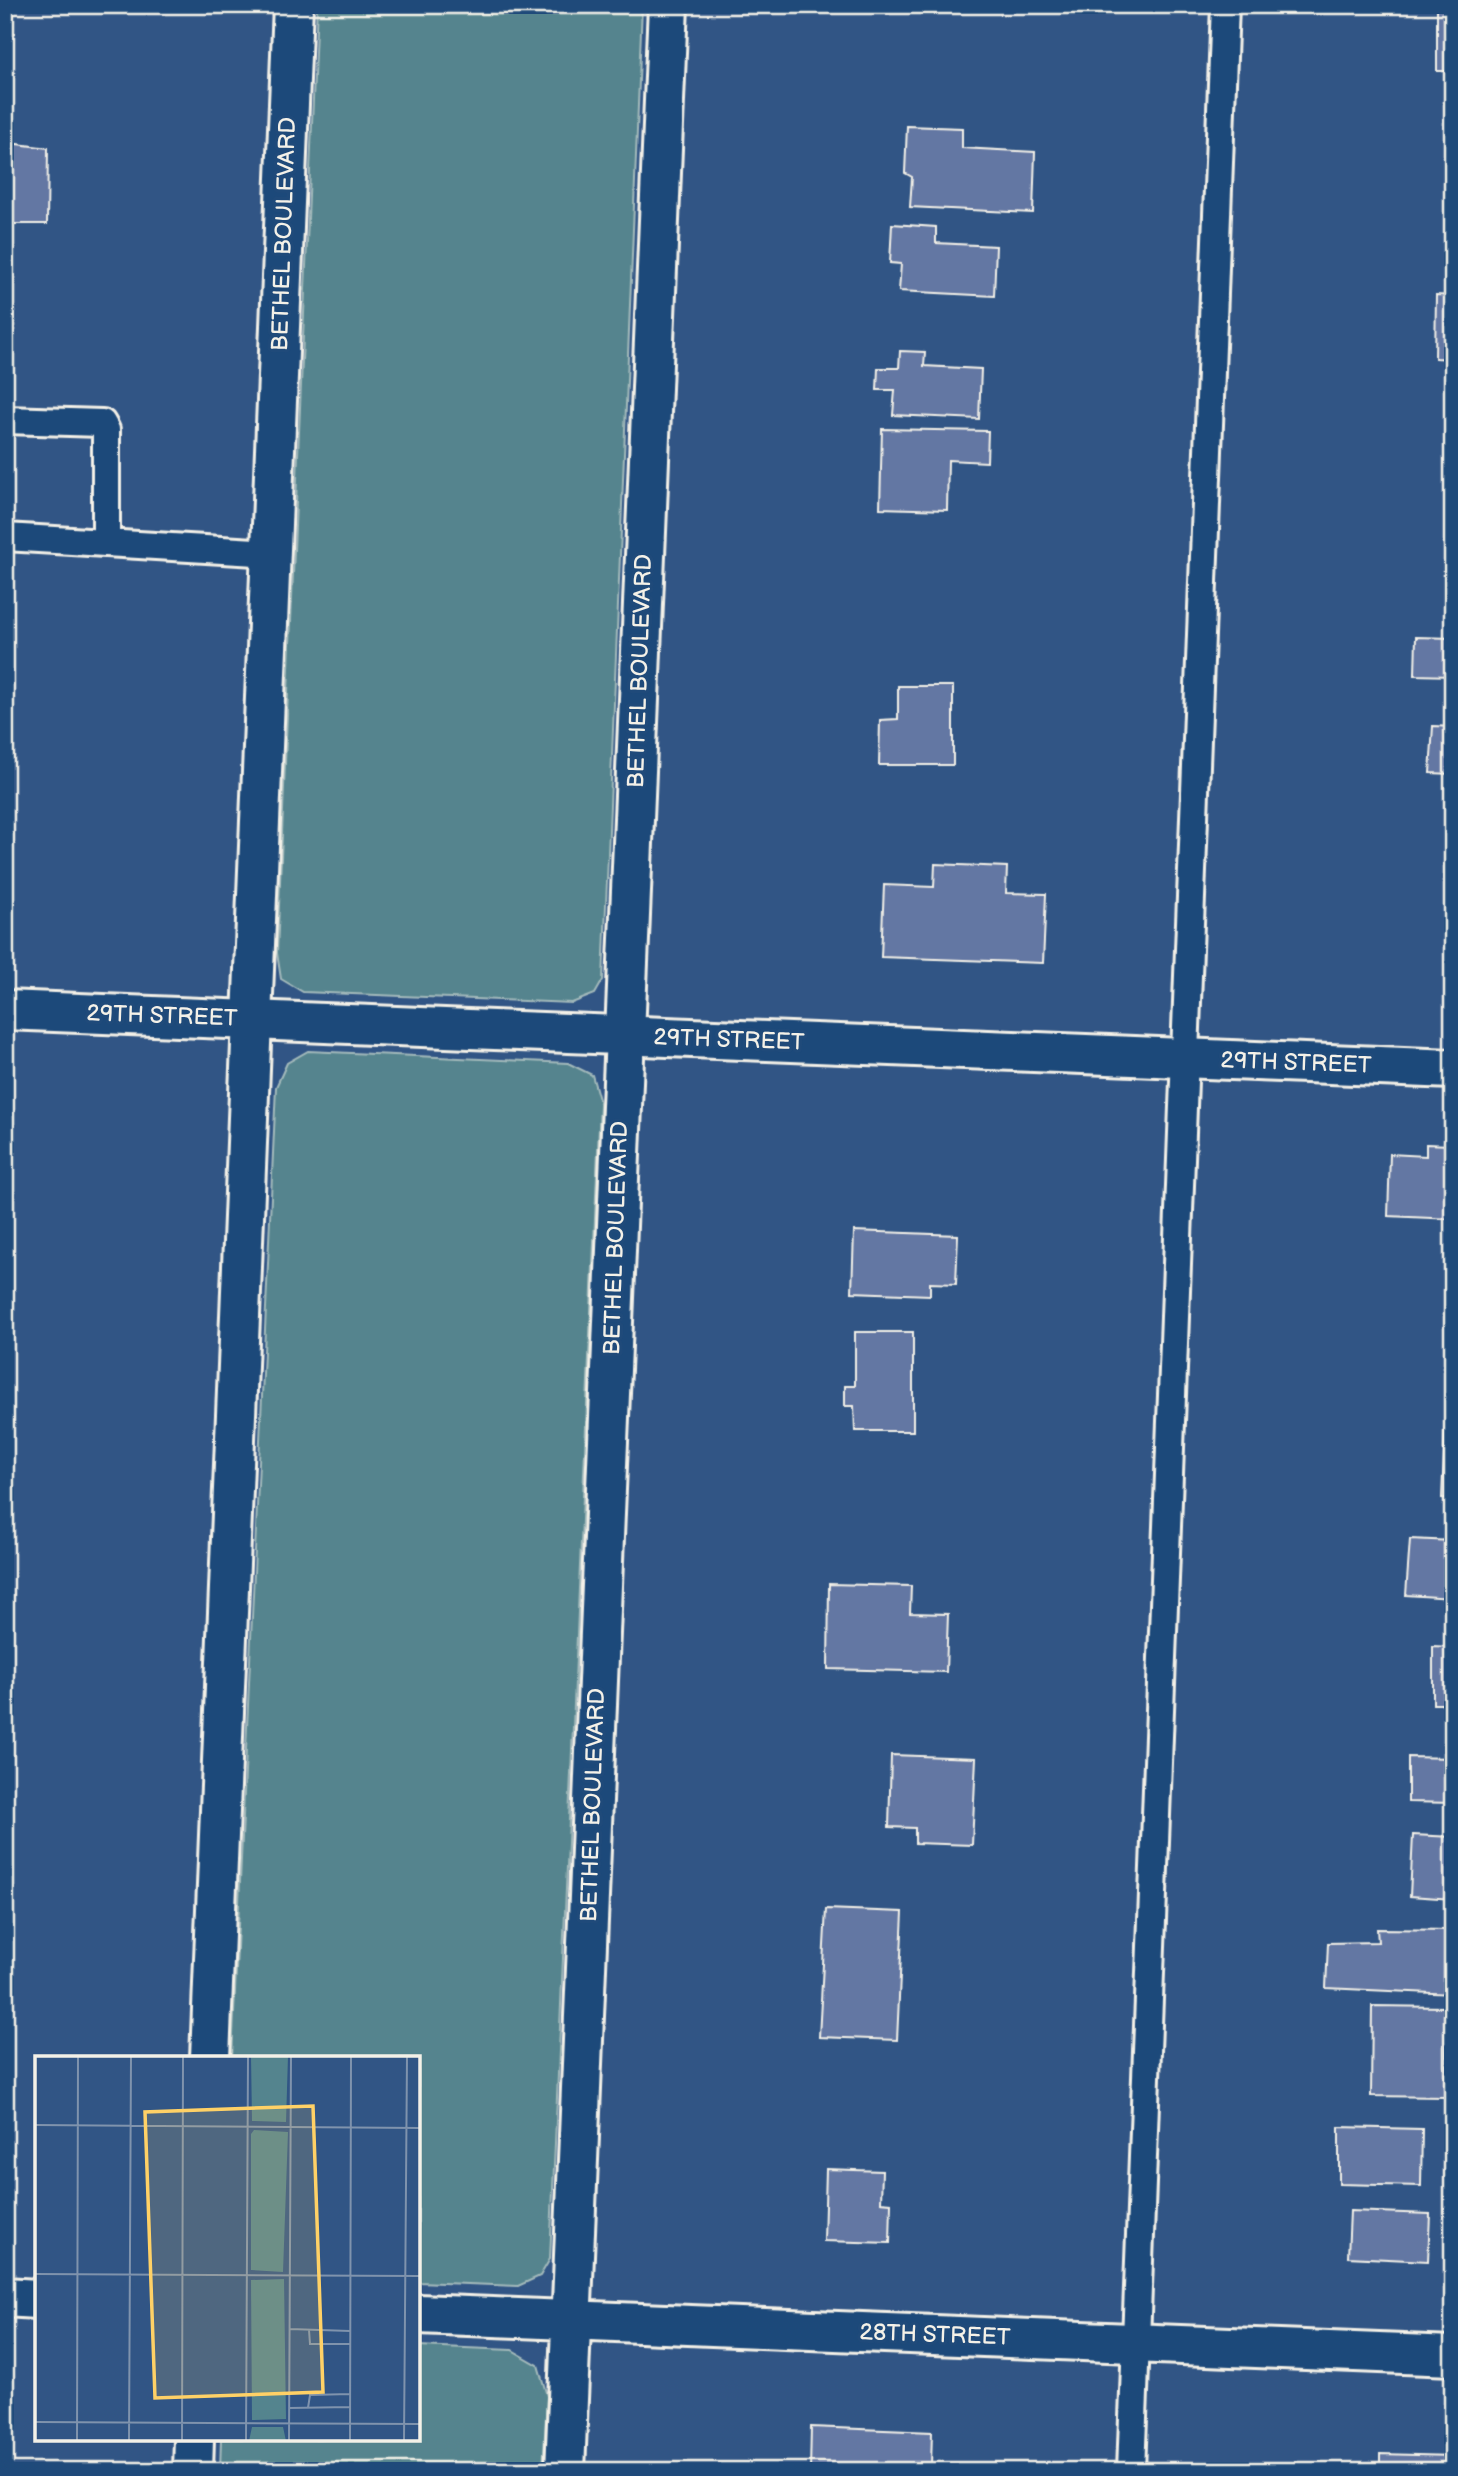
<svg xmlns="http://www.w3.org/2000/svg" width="1458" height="2476" viewBox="0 0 1458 2476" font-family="'Balsamiq Sans',sans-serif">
<rect width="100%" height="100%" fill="#315585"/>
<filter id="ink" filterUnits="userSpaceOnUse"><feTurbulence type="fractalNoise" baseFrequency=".0143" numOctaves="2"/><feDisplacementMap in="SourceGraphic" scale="14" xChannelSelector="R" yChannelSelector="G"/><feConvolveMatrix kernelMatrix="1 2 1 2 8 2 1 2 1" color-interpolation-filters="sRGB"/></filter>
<g filter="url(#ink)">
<!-- green -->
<path fill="#54848e" stroke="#a4babb" stroke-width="2" d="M317,5h325l-39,975 -8,14 -23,9 -269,-11 -22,-13 -4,-26z
M308,1051l260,12 24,12 8,28 -50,1156 -10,17 -22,10 -100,-4v-224h-186l44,-971 11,-24z
M418,2346l94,4 26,15 9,31 -4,75h-323l1,-32h197z"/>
<!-- building -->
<path fill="#6377a3" stroke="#f4f1e8" stroke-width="2" d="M1437,5h16v66h-16z
M5,99h5l-1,44 39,5 -1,76h-42z
M907,126l55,2v20l73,4 -2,61 -123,-6 2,-30 -7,-4z
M892,224l44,3v16l60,3 -2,50 -95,-5 2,-27 -11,-1z
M1436,295l17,1v63l-18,-1z
M900,351l25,1 -1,14 57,3 -2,50 -86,-4 2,-25h-18l1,-22h21z
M882,429l106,2 -1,31 -39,-2 -1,50 -67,-2z
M1446,499h7v59h-8z
M1416,637l37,1v38l-38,-1z
M898,686h55v79h-74l1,-45 18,-1z
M1433,726l20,1v47l-23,-1z
M1446,830h7v49l-8,-1z
M935,864l72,3 -1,26 40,1 -3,69 -162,-6 3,-72 50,2z
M1426,1144l24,1v11h3v63l-65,-3 2,-62 36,2z
M854,1231l104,4 -2,49 -26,-1v12l-78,-3z
M1449,1293l4,1v70h-7z
M855,1332h58v99h-58l-1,-25h-9v-20h10z
M1445,1429h8v70l-11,-1z
M1410,1539l43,2v57l-47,-3z
M829,1584l82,2 -1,27 38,1 -2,58 -118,-3z
M1452,1634l1,70h-20v-58l19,1z
M891,1755l85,3 -4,87 -57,-2v-15l-26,-1z
M1408,1757l45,1v45l-45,-1z
M1413,1835l40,2v62l-43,-3z
M826,1909l77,3 -6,128 -78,-3z
M1377,1929l76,1v64l-127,-6 2,-45 50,-1z
M1372,2006l75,1 -2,90 -74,-1z
M1339,2127l83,2 -1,57 -82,-2z
M826,2169l56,2 -1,31 10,1 -1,40 -66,-2z
M1350,2211l80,3 -2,47 -80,-4z
M811,2427l121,5 -1,33 -44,-1v7h-77z
M1380,2454l73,2v15h-73z"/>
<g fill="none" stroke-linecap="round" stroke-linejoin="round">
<!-- lane casing -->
<g stroke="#f4f1e8" stroke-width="32">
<path id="lane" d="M5,420l97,3 4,7v113
M5,537l266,16
M1131,2471l94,-2466"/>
</g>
<!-- street casing -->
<g stroke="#f4f1e8" stroke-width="44">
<path id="street" d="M210,2058l83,-2053
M5,2297l32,2
M418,2314l1035,42
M193,2471l1,-32
M565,2471l103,-2466"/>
</g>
<!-- secondary casing -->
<g stroke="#f4f1e8" stroke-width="44">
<path id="secondary" d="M5,1010l1448,59"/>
</g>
<!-- lane -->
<use href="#lane" stroke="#1f4a7a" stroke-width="26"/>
<!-- street -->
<use href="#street" stroke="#1f4a7a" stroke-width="38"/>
<!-- secondary -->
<use href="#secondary" stroke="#1f4a7a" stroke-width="38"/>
</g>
</g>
<g text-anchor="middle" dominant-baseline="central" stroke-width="7" stroke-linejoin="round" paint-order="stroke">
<!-- street labels -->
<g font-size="23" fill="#f4f1e8" stroke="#1f4a7a">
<text transform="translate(284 234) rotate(-88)">BETHEL BOULEVARD</text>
<text transform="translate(640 671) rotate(-88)">BETHEL BOULEVARD</text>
<text transform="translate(162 1016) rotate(2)">29TH STREET</text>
<text transform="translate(729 1040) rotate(2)">29TH STREET</text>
<text transform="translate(1296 1063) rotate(2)">29TH STREET</text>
<text transform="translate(616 1238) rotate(-88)">BETHEL BOULEVARD</text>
<text transform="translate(593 1805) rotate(-88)">BETHEL BOULEVARD</text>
<text transform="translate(935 2335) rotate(2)">28TH STREET</text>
</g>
</g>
<!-- overview -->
<g transform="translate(35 2056)">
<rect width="385" height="385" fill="#315585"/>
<path d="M216,0h37l-2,66 -34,-1zM219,74l34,2 -5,140 -32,-2v-136zM249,223l2,140 -34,1 -1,-140zM217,371h31l3,14h-37z" fill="#54848e"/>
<path fill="none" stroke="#7f93ad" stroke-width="2" d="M0,69l385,3M0,218l385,2M255,273l60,2M274,274l1,14h40M254,352l61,-1M273,352l2,-13 40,-1M0,366l385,2M42,385l1,-385M94,385l2,-385M147,385l1,-385M211,385l2,-385M254,385l2,-385M315,385l1,-385M369,385l3,-385"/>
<path fill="#ffd166" fill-opacity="0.15" stroke="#ffd166" stroke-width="3.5" d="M278,50l10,286 -168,6 -10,-286z"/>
<rect width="385" height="385" fill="none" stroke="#f4f1e8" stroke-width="3.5"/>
</g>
<!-- margin -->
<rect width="1458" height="2476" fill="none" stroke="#1f4a7a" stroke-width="28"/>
<rect x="14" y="14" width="1430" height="2448" fill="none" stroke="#f4f1e8" stroke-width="2.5" filter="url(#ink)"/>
</svg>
